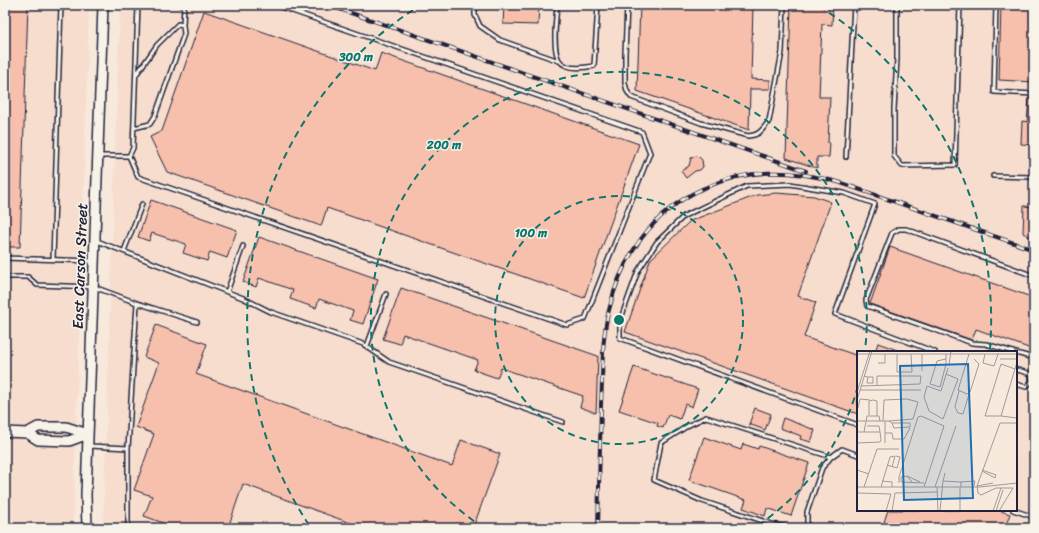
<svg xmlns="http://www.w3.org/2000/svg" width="1039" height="533" viewBox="0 0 1039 533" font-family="Sriracha,sans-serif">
<rect width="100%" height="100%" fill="#f7e9dc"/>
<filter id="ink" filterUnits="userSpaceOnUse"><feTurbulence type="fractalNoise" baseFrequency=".025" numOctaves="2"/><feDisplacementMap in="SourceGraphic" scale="8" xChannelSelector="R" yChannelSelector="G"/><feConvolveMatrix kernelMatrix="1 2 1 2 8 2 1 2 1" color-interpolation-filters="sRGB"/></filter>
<g filter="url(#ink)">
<!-- built -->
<path fill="#f7ddce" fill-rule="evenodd" d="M5,5h84l-16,523h-68z
M120,5h914v523h-931zM858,352h158v158h-158z"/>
<!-- building -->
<path fill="#f7c0ac" stroke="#22223b" d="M5,5h23l-8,242h-15z
M504,5h35l-1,20 -35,-1z
M640,5h113l-2,74 19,1v9h-20l-1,41 -112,-39z
M791,5h42l-1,20 -10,-1 -3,73h11l-2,46h2l-1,14h-12v11l-31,-10z
M1001,5h33v77l-35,-2z
M204,11l171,60 6,-18 258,91 -55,154 -257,-90 -6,18 -154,-54 -17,-35 12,-6z
M1029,98l5,1v46l-13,-1 1,-23 5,1z
M696,156l3,1 3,3 1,7 -3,3 -5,1 -9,7 -5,-7 8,-5 2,-8z
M776,193l38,3 17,6 -33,94 18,6 -12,35 54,19v58l-233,-82 25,-72 40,-39 67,-26z
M151,200l86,30 -10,28 -17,-6 -3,9 -24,-8 3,-9 -34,-11 -3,8 -11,-4z
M1024,206l10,1v32l-11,-6z
M259,237l119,42 -15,45 -13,-4 3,-9 -34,-12 -3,9 -26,-9 3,-9 -34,-12 -3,9 -13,-5z
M890,247l144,51v52l-58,-21 -4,11 -102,-36z
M401,288l197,68 -2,57 -16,-6 3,-11 -82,-28 -4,10 -23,-8 4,-10 -75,-26 -3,10 -17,-5z
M156,325l51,19 -11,30 256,92 9,-26 39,14 -27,74h-109l-121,-44 -15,44h-51l-33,-12 8,-20 -18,-6 20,-56 -18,-7 23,-64 -15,-6z
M878,343l22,8v1h-25z
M634,367l64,22 -6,18 -7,-3 -5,15 -12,-4 -5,13 -6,-2 1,-3 -39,-13z
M755,408l16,6 -6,16 -16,-6z
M783,418l32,12 -4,12 -11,-3 1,-3 -21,-8z
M704,437l37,13 2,-6 15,5 1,-3 50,17 -18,53 -24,-8 -2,8 -22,-8 3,-8 -57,-20z
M888,510h110l12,4 -5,14h-123z"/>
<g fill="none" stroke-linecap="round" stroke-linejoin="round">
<!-- lane casing -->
<g stroke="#22223b" stroke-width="6">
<path id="lane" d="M138,5l-5,143 -4,8 9,21 429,148 18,-6 65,-166 -8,-21 -367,-127
M475,5v10l5,11 20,14 59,21
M557,5c-1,14 -5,44 2,55 7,11 25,8 35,6l4,-61
M627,5l-2,49v29l2,8 4,6 70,26 47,13c12,-1 14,-6 21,-15l13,-69 2,-47
M897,5v54l-3,50v47l8,10 53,-1 5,-160
M996,5l-2,87 40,2
M183,25l1,-20
M134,128l16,-4 5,-8 29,-82 -1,-9 -5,-1 -21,21 -21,30
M100,156h29
M846,157l8,-152
M993,176l41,1
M97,241l146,57 28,14 92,32 26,18 174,60
M124,251l18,-47
M5,258l88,3
M53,259l8,-254
M5,277h23l9,8 57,2 43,16
M227,292l16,-46
M367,346l19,-52
M1013,352l-27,-8 -14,-1 -105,-37 -1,-6 26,-67 7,-4h7l128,47
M1016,353l18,5
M1016,371l2,-1 13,4 1,7
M1016,384l10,3 6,-6
M858,425l-238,-87v-17l18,-50 19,-29 27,-26 63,-30 43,-2 54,9 31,11 -40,110 100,38
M90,446l38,2 9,-145 60,19
M1013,510l21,7
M128,528v-80
M794,528l-19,-3 -73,-24 -48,-21 7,-37 28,-18 17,-8 125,40
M807,528v-16l15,-44 9,-11 11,-8 16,6"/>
</g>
<!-- secondary casing -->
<g stroke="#22223b" stroke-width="12">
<path id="secondary" d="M5,432l22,1 11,-6h28l22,7
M27,433l11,7 31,1 19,-7
M87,528l-1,-33 17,-490"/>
</g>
<!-- lane -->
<use href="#lane" stroke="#f7f3e8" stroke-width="3"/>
<!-- secondary -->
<use href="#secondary" stroke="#f7f3e8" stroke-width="9"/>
<!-- rail casing -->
<g stroke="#22223b" stroke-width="4">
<path id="rail" d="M328,5l478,166
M598,528c1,-41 2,-83 3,-124 2,-31 0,-64 8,-94 12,-52 43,-98 93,-121 46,-21 88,-20 136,-7l196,68"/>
</g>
<!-- rail -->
<use href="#rail" stroke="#f7f3e8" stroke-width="2.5" stroke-dasharray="8" stroke-linecap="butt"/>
</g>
</g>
<!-- distance rings -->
<g fill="none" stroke="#0f766e" stroke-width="2" stroke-dasharray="7 5">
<circle cx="619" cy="320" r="124"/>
<path d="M858 386A248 248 0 0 1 754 528M484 528A248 248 0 1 1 865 350"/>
<path d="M309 525A372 372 0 0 1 419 6M819 6A372 372 0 0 1 990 349"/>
</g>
<g text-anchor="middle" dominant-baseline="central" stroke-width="3" stroke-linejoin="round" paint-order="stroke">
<!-- street labels -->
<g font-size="15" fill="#22223b" stroke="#f7f3e8">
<text transform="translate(80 266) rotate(-88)">East Carson Street</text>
</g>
</g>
<!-- overview -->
<g transform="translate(857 351)">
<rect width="160" height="160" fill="#f7e9dc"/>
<path fill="none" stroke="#a2999c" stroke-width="1" d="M0,3h160M40,3v18h15l-1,-18M65,3v17M112,3l-11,36 9,4 3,-2 9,-28 -5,-5M128,3l-2,9 11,3 4,-12M89,8l-9,2 -7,23 10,3 6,-23v-10M143,8h17M21,12h7v-9M92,14l2,-14M158,18l-14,-5 -16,52h16l16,-54M89,23l12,5 -15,40 -14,-8 -5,-14 3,-11 14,5 7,-23M7,25l4,1 -1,6h6v-6h-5M4,35l59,-2 1,-8h-44v10M3,39h61M102,40l-4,16 3,6 5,1 6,-20M0,41l13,-41M0,49l15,-49M1,57l2,-9 10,1M12,64v-14l4,-1 4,1v15M144,65l16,2M0,70h32l24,-2 5,-17 -11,-3 -23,1 -1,21M28,70v22M32,70l3,2 2,5 16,-1v-4h-18M10,75h12l1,6M0,81h23l1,8 -1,2 -23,1M7,81l3,-16h12l1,5M28,82h7l1,6h11l6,-11M30,114l10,3 3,-11 -4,-1M0,119l12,4M125,119l14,5 -1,3M125,120l13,7M88,122l-2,8 18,1v5M50,125l-6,1v5l23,1M25,130l10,1v5M55,131l-5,-6 13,6M104,131l14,-1 -1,5M42,132v-6l19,-60 3,-1 23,10 -20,61M120,135l16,-3M0,136h123l37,-4M7,136l13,-38h22M24,136l9,-30 5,-1 -3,11M78,136l21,-61M80,136l1,24M103,136v24M156,137h-17l-15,7 -3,-2 -1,-7 23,-63h17M0,142l34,1 -5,17M35,160l3,-18 42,-1M83,160l3,-30M136,160l8,-23M139,160l7,-21M142,160l14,-23"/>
<path fill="#1f6fb2" fill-opacity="0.15" stroke="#1f6fb2" stroke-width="2" d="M111,13l5,134 -69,2 -4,-134z"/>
<rect width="160" height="160" fill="none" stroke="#22223b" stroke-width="2"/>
</g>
<circle cx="619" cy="320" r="6" fill="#0f766e" stroke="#f7f3e8" stroke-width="2"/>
<g font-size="12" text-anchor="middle" font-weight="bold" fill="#0f766e" stroke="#f7f3e8" stroke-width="3" stroke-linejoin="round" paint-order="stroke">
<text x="356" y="61">300 m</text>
<text x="444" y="149">200 m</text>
<text x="531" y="237">100 m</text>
</g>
<!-- margin -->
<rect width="1039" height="533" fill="none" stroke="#f7f3e8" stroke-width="20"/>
<rect x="10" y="10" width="1019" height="513" fill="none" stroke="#22223b" stroke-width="1.5" filter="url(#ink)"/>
</svg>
